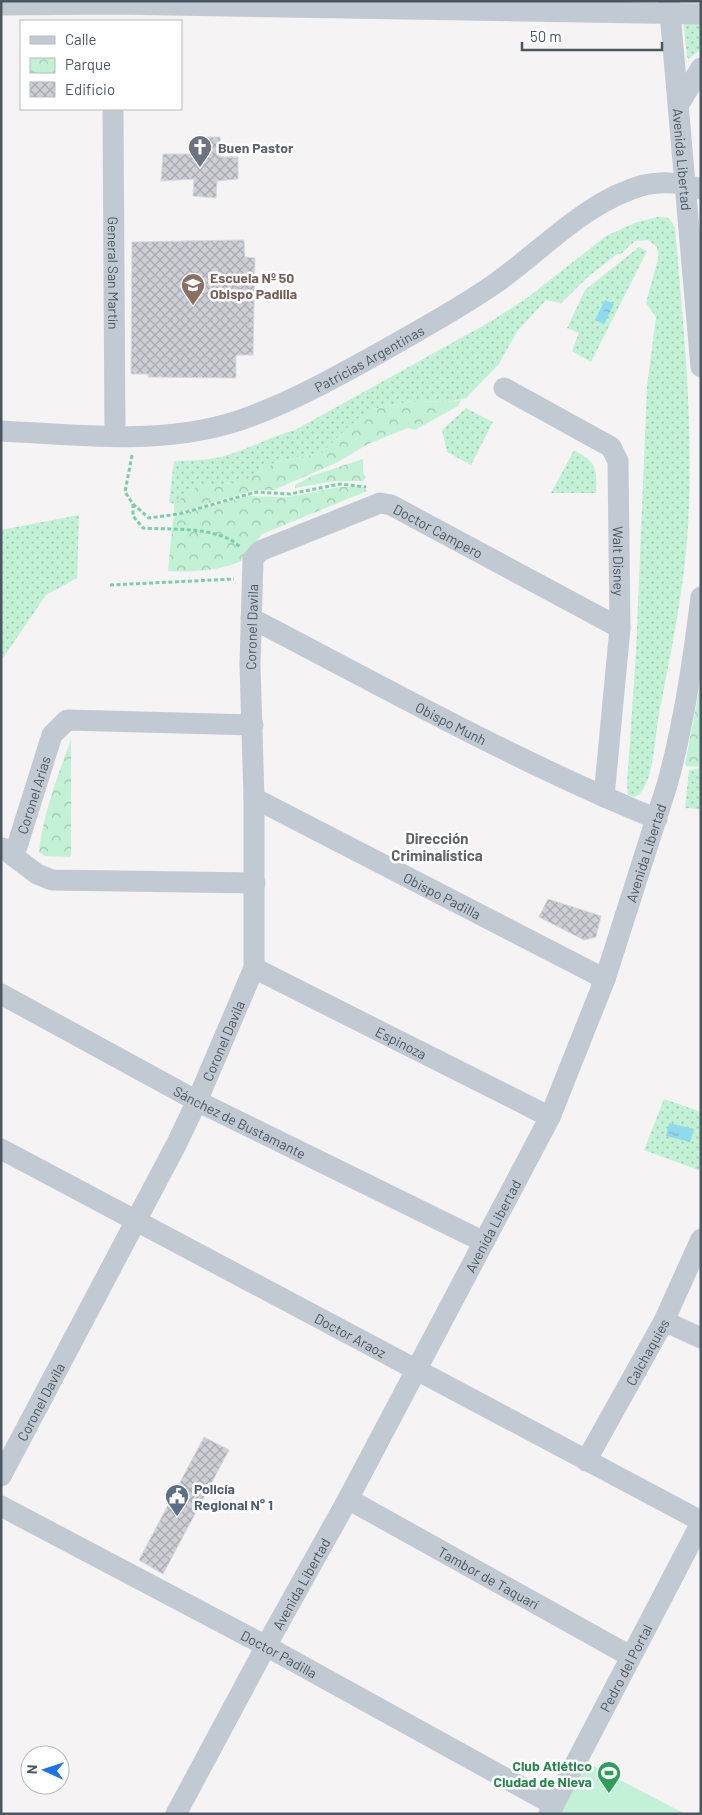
<svg xmlns="http://www.w3.org/2000/svg" width="702" height="1815" viewBox="0 0 702 1815" font-family="Barlow,sans-serif">
<defs>
<pattern id="grass-dots" width="8" height="8" patternUnits="userSpaceOnUse" patternTransform="scale(1.25)"><rect width="8" height="8" fill="#c3f1d5"/><path d="M2 2h.1M6 6h.1" fill="none" stroke="#a0c6b0" stroke-width="1.8" stroke-linecap="round"/></pattern>
<pattern id="park-crowns" width="20" height="18" patternUnits="userSpaceOnUse" patternTransform="scale(1.25)"><rect width="20" height="18" fill="#c3f1d5"/><path d="M2 6a3 3 0 1 1 6 0M12 15a3 3 0 1 1 6 0" fill="none" stroke="#a0c6b0"/></pattern>
<pattern id="water-ripples" width="26" height="14" patternUnits="userSpaceOnUse" patternTransform="scale(1.25)"><rect width="26" height="14" fill="#90daee"/><path d="M2 4q2-2 4 0t4 0M15 11q2-2 4 0t4 0" fill="none" stroke="#78b4c4"/></pattern>
<pattern id="building-cross-hatch" width="8" height="8" patternUnits="userSpaceOnUse" patternTransform="scale(1.25)"><rect width="8" height="8" fill="#cdcfd5"/><path d="M0 0l8 8M0 8l8-8" fill="none" stroke="#a8abb0"/></pattern>
</defs>
<rect width="100%" height="100%" fill="#f5f3f3"/>
<!-- grass -->
<path fill="url(#grass-dots)" d="M683,19l18,1v29l-12,10 -2,-2z
M658,217l11,1 6,10c9,103 20,209 12,313 -5,60 -18,120 -29,179 -3,17 -5,72 -24,77l-6,-2 -1,-11 9,-131 11,-267 9,-69 -10,-14 12,-44 -1,-12 -9,-7 -13,1 -14,13h-4l-29,23 -27,26 -15,-3 -28,30 -19,34 -33,34 -18,4 -36,-1 -39,8 -51,44 -44,8 -36,21 -46,5 -22,17 -5,-2 5,-41c15,0 32,-1 47,-4 26,-7 48,-20 74,-27l193,-107 39,-25 79,-62 31,-14z
M639,247l8,4 -56,111 -19,-11 7,-18 -12,-5 18,-38z
M466,408l27,14 -22,43 -24,-13 -5,-22z
M574,450c23,13 23,17 22,43h-45z
M79,515l-2,63 -31,17 -45,66v-131z
M701,762v47l-16,-1 4,-38 9,-1z
M664,1099l37,13v59l-57,-21z"/>
<!-- park -->
<path fill="url(#park-crowns)" d="M461,400l-3,6 -43,24 -7,-2 -40,16 -30,18 -64,28h-19l-81,24v-10l22,-17 46,-5 36,-21 44,-8 26,-26 25,-18 40,-8 35,1z
M363,459v14l3,4 -3,4h-28l-40,7v-3l19,-10z
M339,487h23l5,4 -105,43 -21,27c-20,10 -51,11 -73,10l5,-52 2,-3 74,-20 40,1z
M701,680v82l-3,5 -11,-1 -2,-2z
M71,739v118l-26,-1 -6,-4c4,-39 19,-76 32,-113z"/>
<!-- pitch -->
<path fill="#c3f1d5" d="M588,1763l97,51h-125z"/>
<!-- water -->
<path fill="url(#water-ripples)" d="M605,300l9,4 -10,20 -9,-4z
M669,1123l25,6 -4,13 -24,-6z"/>
<!-- building -->
<path fill="url(#building-cross-hatch)" stroke="#d7d9de" d="M198,137h22l1,20h17v22l-21,2 -1,17 -23,-2 1,-17 -33,2 2,-27h33z
M244,240l1,17 10,1 -2,97h-17v23l-88,-1v-3h-17l1,-132z
M548,899l53,17 -5,21 -12,3 -45,-23z
M204,1437l25,13 -66,124 -24,-14z"/>
<g fill="none" stroke-linecap="round" stroke-linejoin="round">
<!-- path -->
<path stroke="#7ad0a6" stroke-width="3" stroke-dasharray="4 2.5" stroke-linecap="butt" d="M132,455l-7,37 8,12 16,14 30,-4 77,-22 34,2 50,-10 26,3
M133,504v12l10,12c29,2 76,-2 97,19
M110,585l124,-6"/>
<!-- minor -->
<g stroke="#c1cad2" stroke-width="21">
<path id="s1" d="M669,1l32,366"/>
<path d="M1,5l112,-1 588,10"/>
<path d="M679,104l22,-36"/>
<path id="s2" d="M113,109l2,327"/>
<path id="s3" d="M504,388l107,59 7,14 2,167 -16,169"/>
<path id="s4" d="M1,431c83,4 168,16 248,-14 46,-17 89,-41 132,-65 38,-22 76,-42 112,-67 48,-33 92,-84 151,-100 18,-4 39,-2 57,4"/>
<path id="s5" d="M251,618c133,69 266,144 406,201"/>
<path id="s6" d="M254,798l351,181"/>
<path d="M3,848l34,26 15,6 203,3"/>
<path id="s7" d="M14,856l38,-121 15,-15 186,5"/>
<path id="s8" d="M254,968l296,149"/>
<path id="s9" d="M1,994l196,107 287,141"/>
<path id="s10" d="M1,1149l700,372"/>
<path d="M664,1321l37,17"/>
<path id="s11" d="M586,1461l78,-140 37,-82"/>
<path id="s12" d="M1,1476l175,-331 21,-44 57,-133v-170l-4,-133 3,-106 7,-8 120,-48 11,2 229,123"/>
<path id="s13" d="M348,1499l282,157"/>
<path id="s14" d="M1,1506l265,140 288,159"/>
<path id="s15" d="M176,1814l90,-168 82,-147 202,-382 55,-138 62,-194c17,-61 26,-125 34,-188"/>
<path id="s16" d="M549,1814l152,-291"/>
</g>
</g>
<!-- icons -->
<defs>
<g id="church-pin" transform="scale(1.25)"><path d="M0 17L-7.5 6A9.5 9.5 0 1 1 7.5 6Z" fill="#6b7280" stroke="#fff"/><path d="M-1.2-6h2.4v3.5h3.3v2.4h-3.3V6h-2.4V-.1h-3.3v-2.4h3.3Z" fill="#fff"/></g>
<g id="school-pin" transform="scale(1.25)"><path d="M0 17L-7.5 6A9.5 9.5 0 1 1 7.5 6Z" fill="#8d6e63" stroke="#fff"/><path d="M0-5L7-2L0 1L-7-2ZM-4 1L0 2.5L4 1V4Q0 6-4 4Z" fill="#fff"/></g>
<g id="civic-pin" transform="scale(1.25)"><path d="M0 17L-7.5 6A9.5 9.5 0 1 1 7.5 6Z" fill="#5c6f8a" stroke="#fff"/><path d="M-.6-6.5H3V-4.5H.6V-3L4-1V1h2V6H-6V1h2V-1L-.6-3ZM-1.2 2.5V6h2.4V2.5Z" fill="#fff"/></g>
<g id="stadium-pin" transform="scale(1.25)"><path d="M0 17L-7.5 6A9.5 9.5 0 1 1 7.5 6Z" fill="#2e9e5b" stroke="#fff"/><path d="M0-5a6.5 5 0 1 0 0 10a6.5 5 0 1 0 0-10ZM-3.5-1.8h7v3.6h-7Z" fill="#fff"/></g>
</defs>
<g fill-rule="evenodd">
<use href="#church-pin" x="200" y="147"/>
<use href="#school-pin" x="193" y="285"/>
<use href="#civic-pin" x="177" y="1496"/>
<use href="#stadium-pin" x="609" y="1773"/>
</g>
<g text-anchor="middle" dominant-baseline="central" stroke-width="5" stroke-linejoin="round" paint-order="stroke">
<!-- worship labels -->
<g font-size="14" font-weight="bold" fill="#5b616d" stroke="#fff" text-anchor="start">
<text x="218" y="147">Buen Pastor</text>
</g>
<!-- street labels -->
<g font-size="14" fill="#4a5661" stroke="#fff">
<text stroke="none"><textPath href="#s1" startOffset="159">Avenida Libertad</textPath></text>
<text stroke="none"><textPath href="#s2" startOffset="164">General San Martín</textPath></text>
<text stroke="none"><textPath href="#s4" startOffset="384">Patricias Argentinas</textPath></text>
<text stroke="none"><textPath href="#s12" startOffset="1182">Doctor Campero</textPath></text>
<text stroke="none"><textPath href="#s3" startOffset="238">Walt Disney</textPath></text>
<text stroke="none"><textPath href="#s12" startOffset="909">Coronel Davila</textPath></text>
<text stroke="none"><textPath href="#s5" startOffset="226">Obispo Munh</textPath></text>
<text stroke="none"><textPath href="#s7" startOffset="64">Coronel Arias</textPath></text>
<text stroke="none"><textPath href="#s15" startOffset="1072">Avenida Libertad</textPath></text>
<text stroke="none"><textPath href="#s6" startOffset="212">Obispo Padilla</textPath></text>
<text stroke="none"><textPath href="#s12" startOffset="489">Coronel Davila</textPath></text>
<text stroke="none"><textPath href="#s8" startOffset="165">Espinoza</textPath></text>
<text stroke="none"><textPath href="#s9" startOffset="271">Sánchez de Bustamante</textPath></text>
<text stroke="none"><textPath href="#s15" startOffset="668">Avenida Libertad</textPath></text>
<text stroke="none"><textPath href="#s10" startOffset="396">Doctor Araoz</textPath></text>
<text stroke="none"><textPath href="#s11" startOffset="125">Calchaquies</textPath></text>
<text stroke="none"><textPath href="#s12" startOffset="84">Coronel Davila</textPath></text>
<text stroke="none"><textPath href="#s13" startOffset="161">Tambor de Taquarí</textPath></text>
<text stroke="none"><textPath href="#s15" startOffset="262">Avenida Libertad</textPath></text>
<text stroke="none"><textPath href="#s14" startOffset="315">Doctor Padilla</textPath></text>
<text stroke="none"><textPath href="#s16" startOffset="165">Pedro del Portal</textPath></text>
</g>
<!-- education labels -->
<g font-size="14" font-weight="bold" fill="#785e54" stroke="#fff" text-anchor="start">
<text x="210" y="277">Escuela Nº 50<tspan x="210" dy="16">Obispo Padilla</tspan></text>
</g>
<!-- service labels -->
<g font-size="14" font-weight="bold" fill="#4e5e75" stroke="#fff" text-anchor="start">
<text x="194" y="1488">Policía<tspan x="194" dy="16">Regional N° 1</tspan></text>
</g>
<!-- leisure labels -->
<g font-size="14" font-weight="bold" fill="#27864d" stroke="#fff" text-anchor="end">
<text x="592" y="1765">Club Atlético<tspan x="592" dy="16">Ciudad de Nieva</tspan></text>
</g>
<!-- neighbourhood labels -->
<g font-size="15" font-weight="bold" fill="#5f6368" stroke="#fff">
<text x="437" y="838">Dirección<tspan x="437" dy="17">Criminalística</tspan></text>
</g>
</g>
<!-- border -->
<rect width="702" height="1815" fill="none" stroke="#4a5661" stroke-width="5"/>
<!-- legend -->
<rect x="20" y="20" width="162" height="90" fill="#ffffff" stroke="#b7bbc0"/>
<rect x="30" y="36" width="25" height="8" fill="#c1cad2" stroke="#b7bbc0"/>
<text x="65" y="45" font-size="15" fill="#4a5661">Calle</text>
<rect x="30" y="58" width="25" height="15" fill="url(#park-crowns)" stroke="#b7bbc0"/>
<text x="65" y="70" font-size="15" fill="#4a5661">Parque</text>
<rect x="30" y="82" width="25" height="15" fill="url(#building-cross-hatch)" stroke="#b7bbc0"/>
<text x="65" y="95" font-size="15" fill="#4a5661">Edificio</text>
<!-- north arrow -->
<g transform="translate(45 1770) rotate(273)"><circle r="24" fill="#ffffff" stroke="#b7bbc0"/>
<path d="M0-4L9 19L0 12L-9 19Z" fill="#1a73e8"/>
<text y="-8" font-size="14" font-weight="bold" text-anchor="middle" fill="#4a5661">N</text>
</g>
<!-- scale -->
<path d="M522 42v8h140v-8" fill="none" stroke="#4a5661" stroke-width="2.5"/>
<text x="530" y="42" font-size="15" fill="#4a5661" stroke="#ffffff" stroke-width="4" paint-order="stroke">50 m</text>
</svg>
